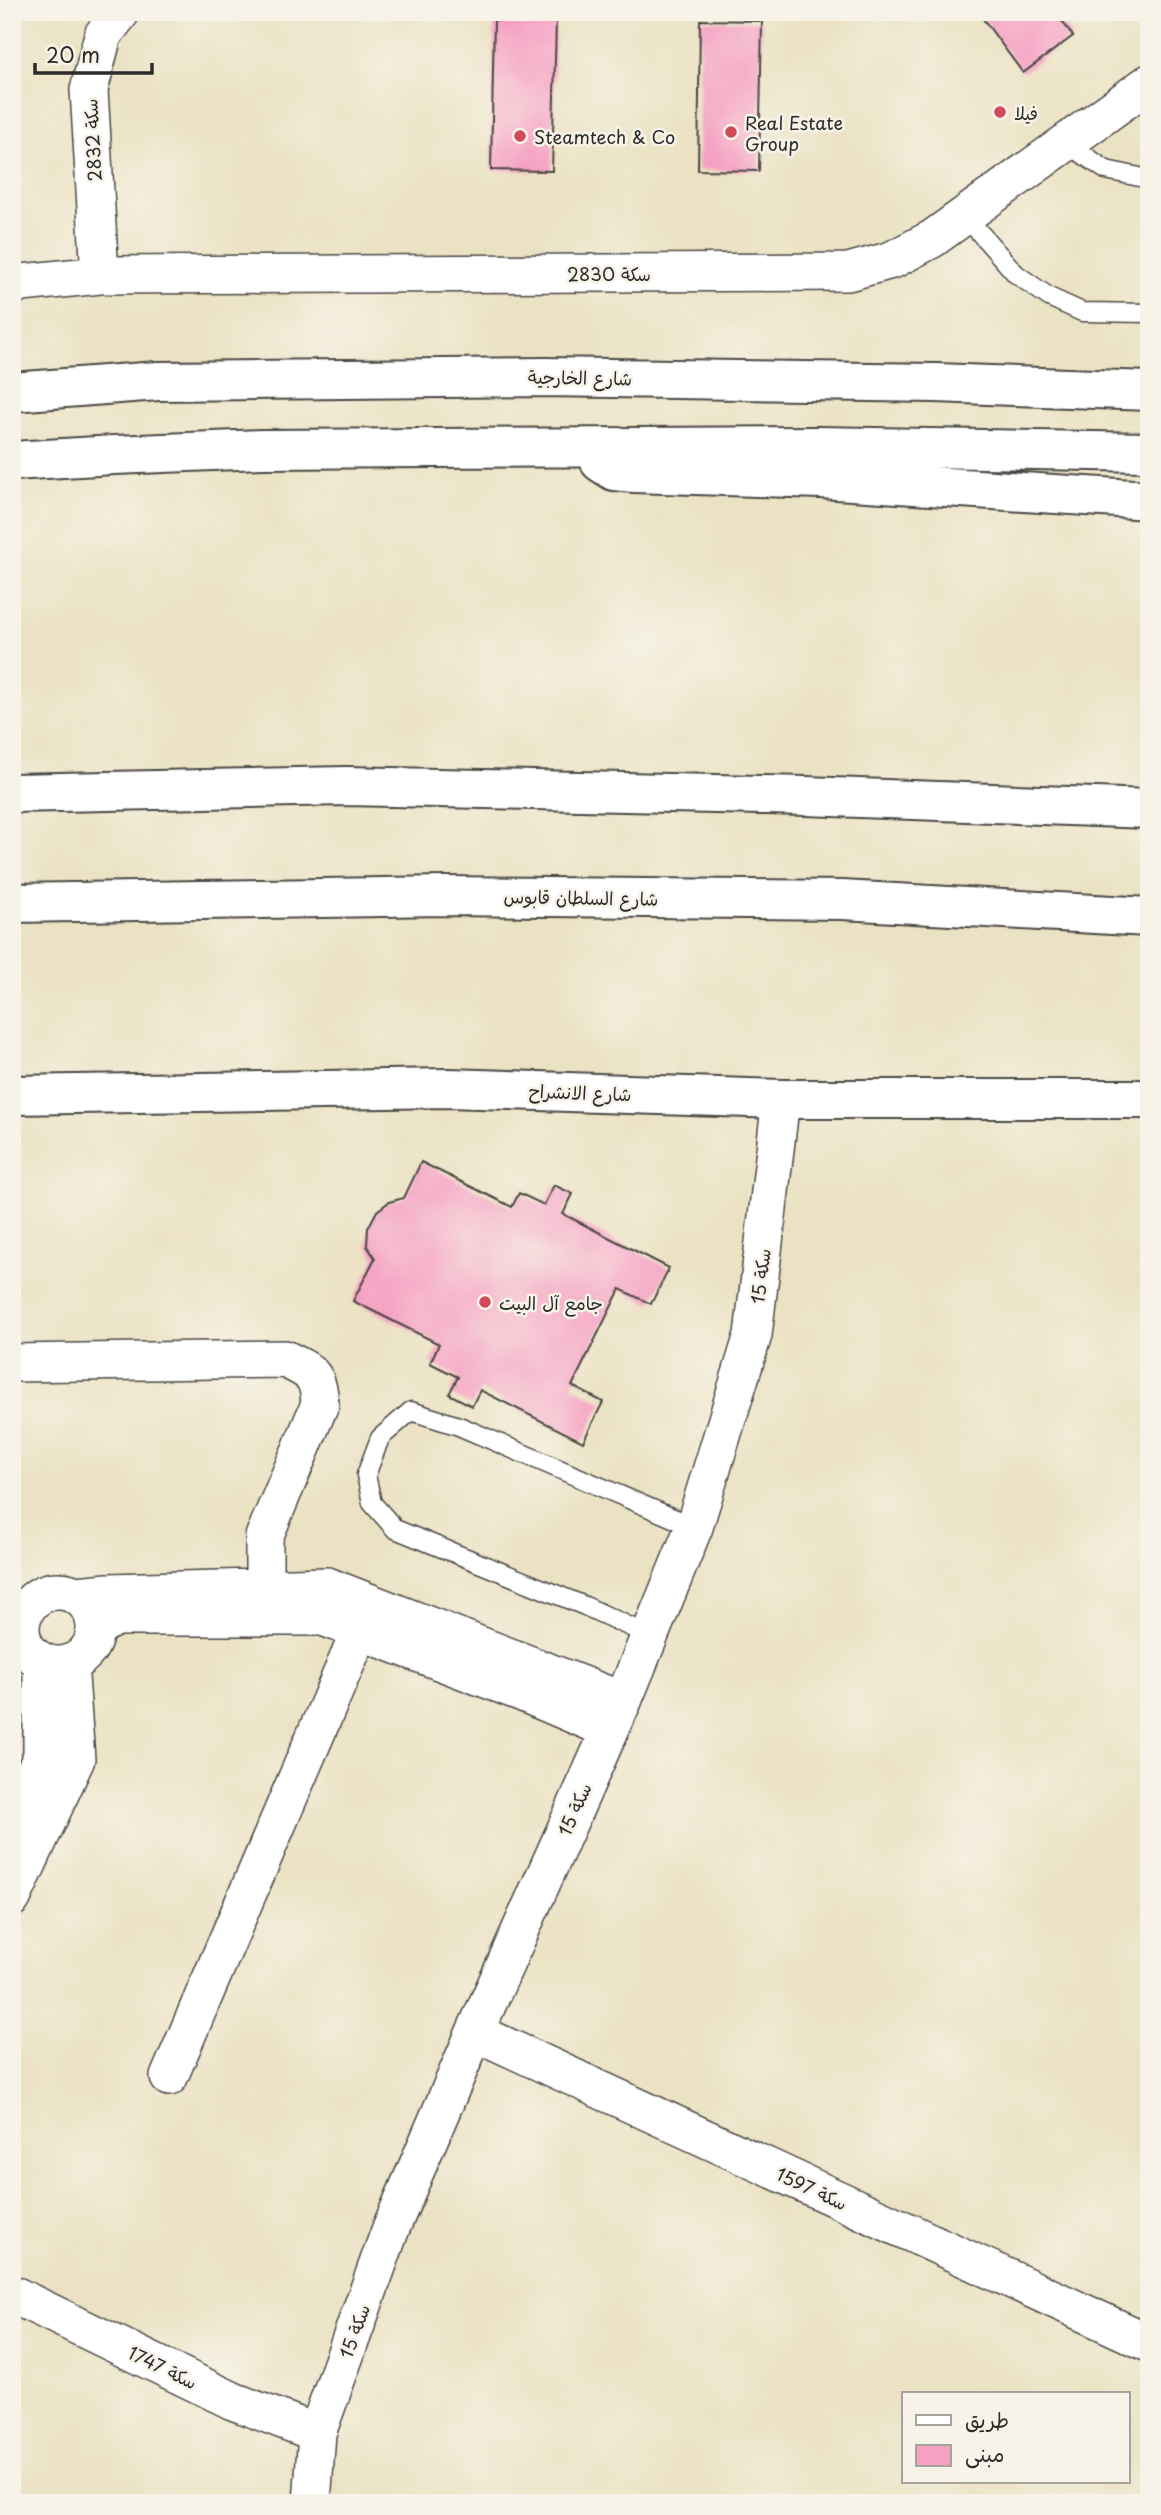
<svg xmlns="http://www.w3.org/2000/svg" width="1161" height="2515" viewBox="0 0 1161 2515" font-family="'Playpen Sans','Playpen Sans Arabic',sans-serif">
<rect width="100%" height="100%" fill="#f7f3e8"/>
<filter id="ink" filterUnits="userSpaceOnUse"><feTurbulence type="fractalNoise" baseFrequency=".0143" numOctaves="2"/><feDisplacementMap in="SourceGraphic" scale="14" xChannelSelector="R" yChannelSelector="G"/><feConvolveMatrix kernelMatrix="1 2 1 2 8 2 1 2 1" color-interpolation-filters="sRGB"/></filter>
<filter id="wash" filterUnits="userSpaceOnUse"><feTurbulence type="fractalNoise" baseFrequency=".00686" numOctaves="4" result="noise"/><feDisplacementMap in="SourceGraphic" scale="28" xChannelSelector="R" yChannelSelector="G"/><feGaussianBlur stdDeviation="1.57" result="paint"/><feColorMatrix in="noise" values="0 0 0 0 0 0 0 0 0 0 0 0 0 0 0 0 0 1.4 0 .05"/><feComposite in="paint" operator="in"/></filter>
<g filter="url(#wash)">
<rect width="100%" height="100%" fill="#ebe2c3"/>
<g id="blocks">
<!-- building -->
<path fill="#f5a1c3" d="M978,12h77l18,24 -50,37z
M494,20l62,1 -4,150 -61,-1z
M700,20l62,1 -3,150 -61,-1z
M421,1162l91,45 7,-14 25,12 10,-20 19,9 -10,20 106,54 -18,36 -31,-15 -48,97 31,16 -20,40 -103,-52 -8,16 -23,-12 9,-17 -28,-14 9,-19 -86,-43 22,-43 -8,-12 1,-18 9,-17 12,-9 15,-4z"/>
</g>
</g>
<g filter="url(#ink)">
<use href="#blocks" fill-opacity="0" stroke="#484642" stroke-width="2"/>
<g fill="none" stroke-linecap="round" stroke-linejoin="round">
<!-- lane casing -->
<g stroke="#484642" stroke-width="21">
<path id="lane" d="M1066,143l40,27 43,9
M965,216l51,58 33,23 33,15 67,1
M650,1636l-65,-30 -190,-77 -23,-26 -6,-28 14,-37 31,-27 48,15 235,101"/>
</g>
<!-- street casing -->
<g stroke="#484642" stroke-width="40">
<path id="street" d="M100,275l-11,-185 14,-55 18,-23
M12,284l88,-9 748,-3 44,-12 40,-21 217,-156
M12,1363l273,-4c26,13 33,14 35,45l-56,133v50
M21 1628a37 37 0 1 1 74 0a37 37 0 1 1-74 0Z
M76,1595l32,-3 219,-6 296,115
M95,1628l21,-11h207l200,76 87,37
M12,1820l30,-64v-95
M12,1898l64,-139 -7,-96
M475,2032l674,311
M169,2077l191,-446
M12,2294l221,107 84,32
M312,2503l5,-70 74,-205 84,-196 148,-331 71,-174 59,-192 28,-236"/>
</g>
<!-- secondary casing -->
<g stroke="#484642" stroke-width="42">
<path id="secondary" d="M12,1095l436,-7 333,11h368"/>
</g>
<!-- primary casing -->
<g stroke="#484642" stroke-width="42">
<path id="primary" d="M12,392l146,-11 387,-4 391,6 213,8
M12,461l102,-6 148,-6 556,-3 331,6
M600,462l14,9 19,2 188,6 328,21"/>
</g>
<!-- highway casing -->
<g stroke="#484642" stroke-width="42">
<path id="highway" d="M12,793l334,-7 460,10 343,13
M12,903l432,-7 398,4 307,17"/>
</g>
<!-- lane -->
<use href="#lane" stroke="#fff" stroke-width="18"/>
<!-- street -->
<use href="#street" stroke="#fff" stroke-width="37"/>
<!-- secondary -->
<use href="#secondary" stroke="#fff" stroke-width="38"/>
<!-- primary -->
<use href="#primary" stroke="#fff" stroke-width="38"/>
<!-- highway -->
<use href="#highway" stroke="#fff" stroke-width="38"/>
</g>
</g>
<!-- markers -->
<g fill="#d1495b" stroke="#f7f3e8" stroke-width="2.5">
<circle cx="1000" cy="112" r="7"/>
<circle cx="731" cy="132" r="7"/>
<circle cx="520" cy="136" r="7"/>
<circle cx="485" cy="1302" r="7"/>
</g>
<g text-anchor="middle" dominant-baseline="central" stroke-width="5" stroke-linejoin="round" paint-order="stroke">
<!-- poi labels -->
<g font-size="18" fill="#2b2b2b" stroke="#f7f3e8" text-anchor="start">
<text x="1014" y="112">فيلا</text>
<text x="745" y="122">Real Estate<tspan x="745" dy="21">Group</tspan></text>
<text x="534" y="136">Steamtech &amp; Co</text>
<text x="499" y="1302">جامع آل البيت</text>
</g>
<!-- street labels -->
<g font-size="18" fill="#2b2b2b" stroke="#f7f3e8">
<text transform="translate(92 140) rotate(-93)">سكة 2832</text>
<text x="609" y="273">سكة 2830</text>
<text transform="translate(580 377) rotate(1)">شارع الخارجية</text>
<text transform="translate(581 897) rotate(1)">شارع السلطان قابوس</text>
<text transform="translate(580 1092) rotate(2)">شارع الانشراح</text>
<text transform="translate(760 1276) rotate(-83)">سكة 15</text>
<text transform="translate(574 1809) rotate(-66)">سكة 15</text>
<text transform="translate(812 2188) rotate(25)">سكة 1597</text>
<text transform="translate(354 2331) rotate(-70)">سكة 15</text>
<text transform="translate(163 2367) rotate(26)">سكة 1747</text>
</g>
</g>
<!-- margin -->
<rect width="1161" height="2515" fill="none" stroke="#f7f3e8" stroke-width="42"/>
<!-- legend -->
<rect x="902" y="2392" width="228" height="91" fill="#f7f3e8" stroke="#a5a39c" stroke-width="2"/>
<rect x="916" y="2415" width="35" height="10" fill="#ffffff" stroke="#a5a39c" stroke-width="2"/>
<text x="965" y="2428" font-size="21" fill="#2b2b2b">طريق</text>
<rect x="916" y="2445" width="35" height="21" fill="#f5a1c3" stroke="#a5a39c" stroke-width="2"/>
<text x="965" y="2462" font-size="21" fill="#2b2b2b">مبنى</text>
<!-- scale -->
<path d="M35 63v10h117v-10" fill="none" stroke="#2b2b2b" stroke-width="3.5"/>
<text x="46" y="63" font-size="21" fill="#2b2b2b" stroke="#f7f3e8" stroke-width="5" paint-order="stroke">20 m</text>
</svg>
